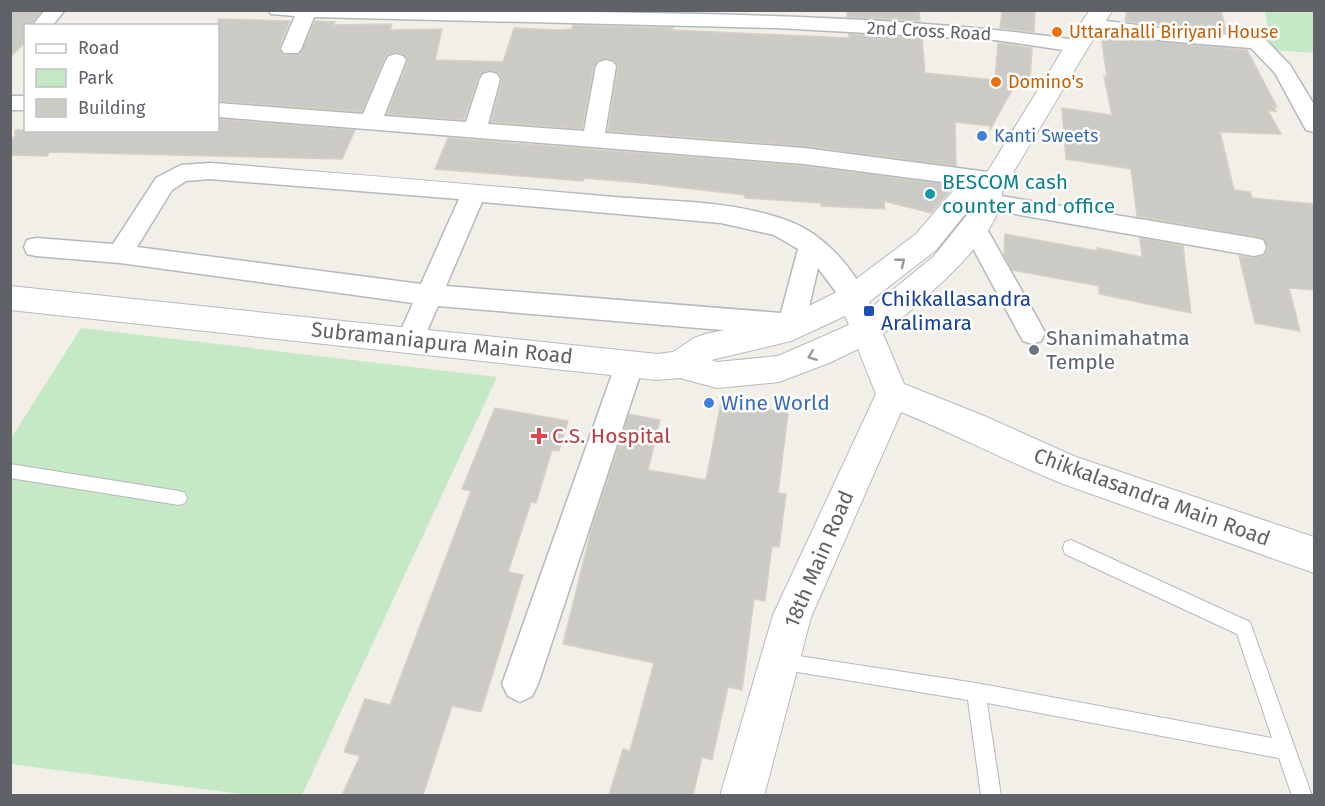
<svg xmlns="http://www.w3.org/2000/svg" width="1325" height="806" viewBox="0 0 1325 806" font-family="'Fira Sans',sans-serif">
<rect width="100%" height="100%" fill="#f1efe8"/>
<!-- green -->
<path fill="#c5e8c5" d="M1265,11h49v42l-43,-3z
M81,328l416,49 -195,418h-53l-238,-31 -1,-324z"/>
<!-- building -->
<path fill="#cccac5" stroke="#d6d1c6" stroke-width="1.5" d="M10,10h32l-12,16h-4v16l-16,15z
M847,10h72l1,11 -73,-4z
M1002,10h33l-1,22 -34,-4z
M1127,10h94l5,22 -101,-11z
M218,19l72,2 -11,27 5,7 16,-1 15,-33 20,1 -2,3 59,-1 -2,6 52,-1 -7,31 68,2 11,-34 43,2 15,-1 1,-4 100,3 -1,2 44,2 133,6v-4l73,4 3,35 70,7 3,-37 34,5 -2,33 -12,-2 -28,51v-4l-35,-4 1,44 -152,-20 -196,-15 10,-65 -3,-5 -8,-3 -9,2 -4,6 -12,63 -91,-7 11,-42 -3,-7 -8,-3 -9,2 -4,6 -14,42 -77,-6 21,-53 -3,-6 -8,-3 -9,2 -4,5 -22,53 -144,-11z
M1101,36l146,14 30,57 -4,-1 3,5h-8l13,23 -61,-2 14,58 16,2 2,6 62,6v86l-25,-2 11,43 -45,-8 -16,-67 15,2 9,-2 5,-8 -5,-10 -126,-22 -6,-47 -65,-10 -4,-51 50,7 -8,-39 3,1z
M218,119l137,11 -13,29 -292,-7 -3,4 -37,-1v-13l5,-6v-6h203z
M448,138l356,28 147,19 -2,7 -18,21 -47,-12 1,8 -64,-3v-3l-76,-5v-3l-103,-12 -58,-5 -1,3 -148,-12z
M1005,234l92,17v-3l45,9 -2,-19 43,8 8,67 -92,-19v-8l-87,-16 -8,-15z
M721,402l67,11 -10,80 8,1 -7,53 -7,-1 -7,55 -11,-2 -12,91 -14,-3 -16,73 -10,-3 -9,38h-84l14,-46 7,2 24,-88 -91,-19 29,-117 37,-113 31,6 -12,50 58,10z
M495,408l73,13 -9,30 -7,-1 -16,53 -5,-1 -23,70 15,3 -42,137 -29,-6 -29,89h-81l18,-39 -16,-4 21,-53 25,6 81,-214 -9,-2z"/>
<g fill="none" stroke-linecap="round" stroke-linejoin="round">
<!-- lane casing -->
<g stroke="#b5b8bc" stroke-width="2">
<path id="lane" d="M10,464l169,27 6,2 2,5 -2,5 -6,2 -169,-27z
M1071,540l179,82 62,174h-20l-13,-38 -292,-55 14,93h-20l-13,-96 -195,-32 -3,-6 3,-6 6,-3 197,30 296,55 -35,-104 -172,-80 -2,-6 2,-6z"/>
</g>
<!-- street casing -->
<g stroke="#b5b8bc" stroke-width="3">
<path id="street" d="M45,10h20l-13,16h-20z
M269,10c144,0 288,1 432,4 125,3 252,8 376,26l7,2 3,4 -3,4 -7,2 -82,-12 -218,-12 -463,-11 -13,32 -3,4h-14l-3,-4 14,-33 -24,-2z
M1092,19l74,10 98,9 26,27 23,38 1,29 -8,-2 -31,-57 -24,-25 -85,-7 -81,-12 -3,-4 3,-4z
M396,54l7,2 3,4 -22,56 82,6 14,-43 3,-5 7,-2 7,2 3,5 -12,45 96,7 12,-65 3,-4 7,-2 7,2 3,4 -11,67 199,15 192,25 8,2 4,6 -4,6 -8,2 -192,-25 -586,-47v-14l145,11 23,-54 3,-4z
M10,96h16v14h-16z
M210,163c131,10 262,21 393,33 62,6 129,3 188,26 33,13 60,44 76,75l-4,7 -9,3 -9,-3 -27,-36 -12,52 -4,7 -21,8 -343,-29 -18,41 -10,3 -10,-3 -3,-8 16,-36 -293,-40 -84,-7 -9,-2 -3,-7 3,-7 9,-2 77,6 43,-66 25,-13zM210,179l249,20 -38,85 -284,-37 35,-57 14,-9zM482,202l239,21 53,12 24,14 -17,64 -335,-27z
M989,194l265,44 9,2 3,7 -3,7 -9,2 -273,-48 -4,-6 4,-6z
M974,219l9,3 58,103 4,8 -4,8 -9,3 -9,-3 -61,-113 3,-6z
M630,352l10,3 4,8 -106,321 -6,12 -12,6 -12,-6 -6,-12 114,-321 4,-8z"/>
</g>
<!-- secondary casing -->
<g stroke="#b6babf" stroke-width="2">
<path id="secondary" d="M1090,10h23l-24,36 -87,145c4,44 -87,115 -119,143l21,50 78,31 94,42 238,80v36l-251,-89c-55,-22 -108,-50 -162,-72l-90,205 -47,179h-44l53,-181 103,-221 -18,-45 -29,14 -50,19 -62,6 -37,-10 -23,2 -647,-70v-24l647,68 16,-2 21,-14 11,-4 80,-16 58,-29 73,-55 42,-49 22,-5 6,-6 79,-128zM975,202l-4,8 -37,46 -62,51 -3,-5 67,-52zM845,316l4,9 -71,31 -61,6 -6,-2 80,-19z"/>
</g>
<!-- lane -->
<use href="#lane" fill="#fff" fill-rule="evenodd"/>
<!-- street -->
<use href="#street" fill="#fff" fill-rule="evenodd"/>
<!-- secondary -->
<use href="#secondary" fill="#fff" fill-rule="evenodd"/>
</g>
<!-- one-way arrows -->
<defs><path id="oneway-chevron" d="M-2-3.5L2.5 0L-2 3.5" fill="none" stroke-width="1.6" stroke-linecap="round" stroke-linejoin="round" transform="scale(1.5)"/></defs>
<g stroke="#979a9d">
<use href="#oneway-chevron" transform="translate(901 262) rotate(-39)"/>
<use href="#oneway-chevron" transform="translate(812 356) rotate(158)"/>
</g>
<!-- markers -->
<g fill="#e8710a" stroke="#fff" stroke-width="2">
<circle cx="1057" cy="32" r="6"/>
<circle cx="996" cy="82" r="6"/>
</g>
<g fill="#3f7fe0" stroke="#fff" stroke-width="2">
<circle cx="982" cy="136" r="6"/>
<circle cx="709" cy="403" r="6"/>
</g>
<circle fill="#0f9aa8" stroke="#fff" stroke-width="2" cx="930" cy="194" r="6"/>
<rect fill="#1a4fb4" stroke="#fff" stroke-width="2" x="863" y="305" width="12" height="12" rx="3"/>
<circle fill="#6b7280" stroke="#fff" stroke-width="2" cx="1034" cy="350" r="6"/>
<path fill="#e0444e" stroke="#fff" stroke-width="2" d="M536 427h6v6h6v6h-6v6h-6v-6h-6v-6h6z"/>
<g text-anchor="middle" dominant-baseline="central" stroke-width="5" stroke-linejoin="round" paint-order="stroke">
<!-- far-street labels -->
<g font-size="18" fill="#5f6368" stroke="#fff">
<text transform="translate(929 31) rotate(3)">2nd Cross Road</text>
</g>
<!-- far-food labels -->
<g font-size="18" fill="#c56008" stroke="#fff" text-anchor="start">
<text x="1069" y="32">Uttarahalli Biriyani House</text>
<text x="1008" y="82">Domino's</text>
</g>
<!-- far-shop labels -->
<g font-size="18" fill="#366cbe" stroke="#fff" text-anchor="start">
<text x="994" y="136">Kanti Sweets</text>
</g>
<!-- culture labels -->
<g font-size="21" fill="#0d838f" stroke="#fff" text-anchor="start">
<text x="942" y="182">BESCOM cash<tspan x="942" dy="24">counter and office</tspan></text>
</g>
<!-- transit labels -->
<g font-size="21" fill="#164399" stroke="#fff" text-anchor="start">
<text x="881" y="299">Chikkallasandra<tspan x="881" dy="24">Aralimara</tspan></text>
</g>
<!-- worship labels -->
<g font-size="21" fill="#5b616d" stroke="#fff" text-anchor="start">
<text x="1046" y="338">Shanimahatma<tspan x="1046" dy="24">Temple</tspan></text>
</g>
<!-- street labels -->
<g font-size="21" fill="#5f6368" stroke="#fff">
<text transform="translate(442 343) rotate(6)">Subramaniapura Main Road</text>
<text transform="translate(1152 497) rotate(20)">Chikkalasandra Main Road</text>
<text transform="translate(819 559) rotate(-67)">18th Main Road</text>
</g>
<!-- shop labels -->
<g font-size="21" fill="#366cbe" stroke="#fff" text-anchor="start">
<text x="721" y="403">Wine World</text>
</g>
<!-- health labels -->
<g font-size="21" fill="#be3a42" stroke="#fff" text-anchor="start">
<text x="552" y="436">C.S. Hospital</text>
</g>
</g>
<!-- border -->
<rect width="1325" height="806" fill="none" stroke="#5f6368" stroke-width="24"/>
<!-- legend -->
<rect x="24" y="24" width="195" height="108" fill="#ffffff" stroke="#bfc1c3" stroke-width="1.5"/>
<rect x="36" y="44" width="30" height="9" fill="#ffffff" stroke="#bfc1c3" stroke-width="1.5"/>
<text x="78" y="54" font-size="18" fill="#5f6368">Road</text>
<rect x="36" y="69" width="30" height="18" fill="#c5e8c5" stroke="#bfc1c3" stroke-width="1.5"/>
<text x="78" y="84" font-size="18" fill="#5f6368">Park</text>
<rect x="36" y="99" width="30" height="18" fill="#cccac5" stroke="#bfc1c3" stroke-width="1.5"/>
<text x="78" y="114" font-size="18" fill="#5f6368">Building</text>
</svg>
